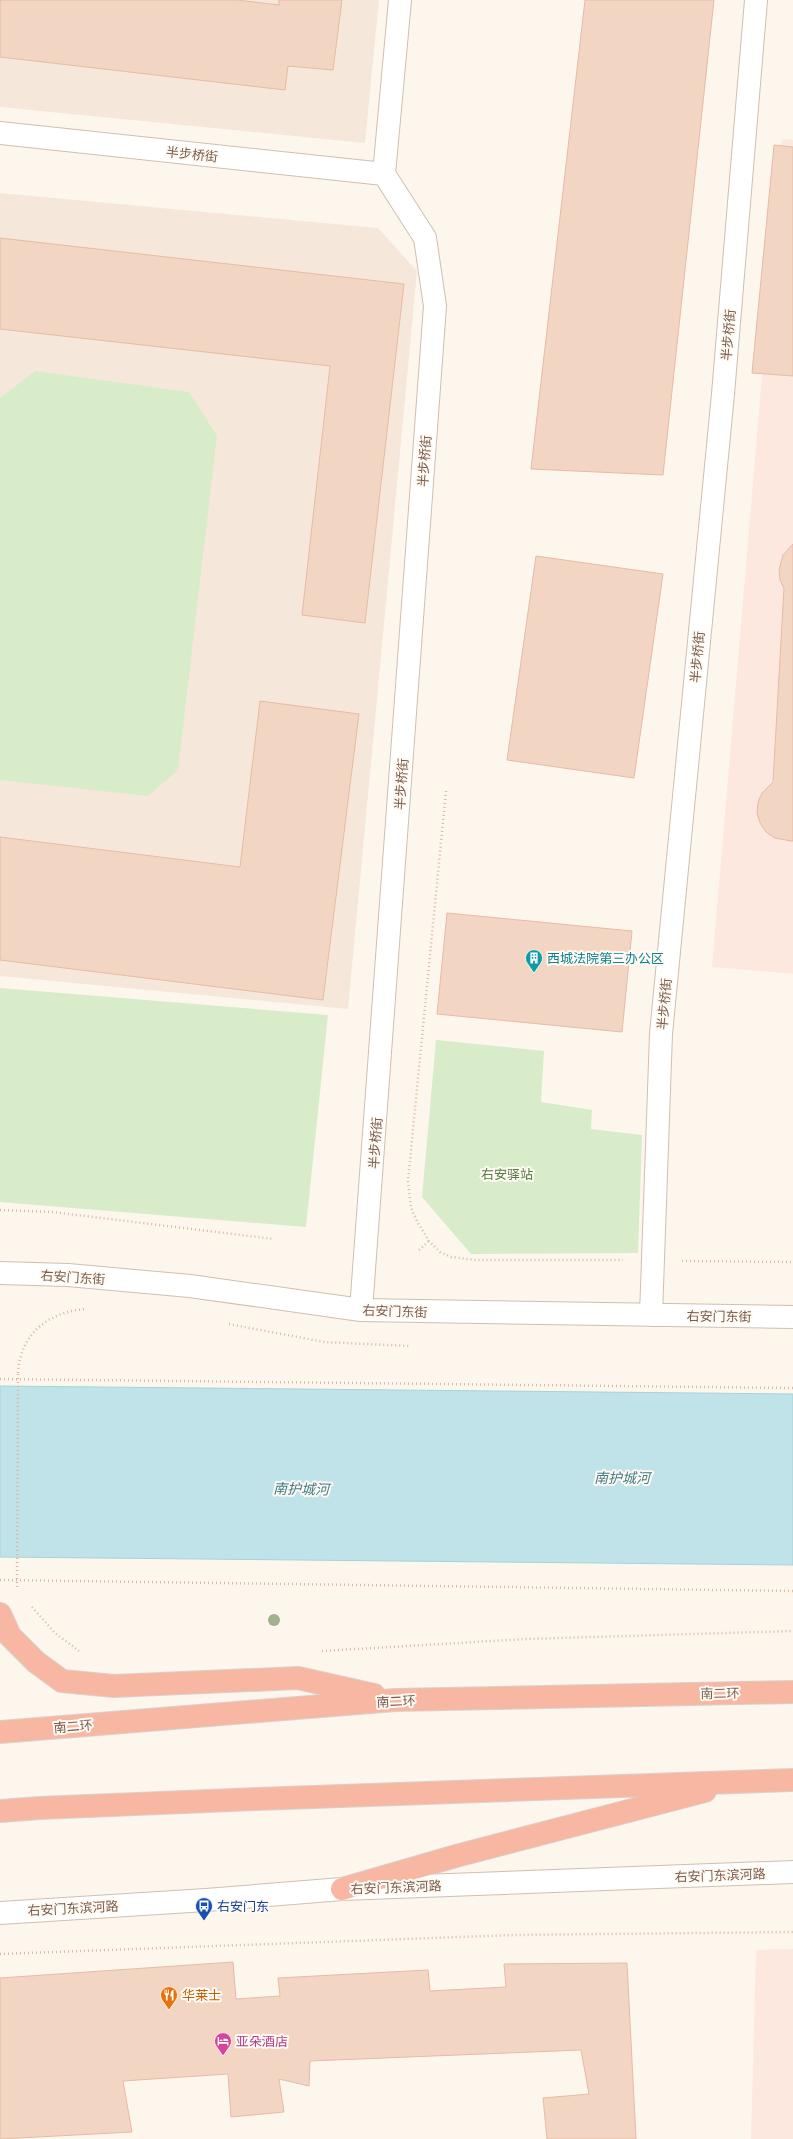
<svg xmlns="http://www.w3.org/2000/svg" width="793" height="2139" viewBox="0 0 793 2139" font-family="Ubuntu,'Noto Sans SC',sans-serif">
<rect width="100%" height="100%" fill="#fdf6ec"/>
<!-- residential -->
<path fill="#f5e8da" d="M0,0h379l-14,143 -365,-36z
M0,193l378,35 39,43 -69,738 -348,-33z"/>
<!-- commercial -->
<path fill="#fde8e0" d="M782,139l11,1v834l-81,-7z
M793,1949v190h-42l5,-189z"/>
<!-- green -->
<path fill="#d8ecc9" d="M35,371l154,21 28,44 -39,334 -30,26 -148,-16v-382z
M0,988l328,27 -22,212 -306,-25z
M436,1040l108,11 -3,51 51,8 -1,19 51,6 -4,118 -167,1 -49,-57z"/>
<!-- water -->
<path fill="#bfe3e8" stroke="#a5d3da" d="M0,1386l793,8v171l-793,-8z"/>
<!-- building -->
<path fill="#f3d5c3" stroke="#e6bba3" d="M0,0h237l42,5v-5h63l-9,70 -45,-4 -3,24 -285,-33z
M585,0h129l-51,475 -132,-6z
M774,145l19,2v229l-41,-3z
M0,238l404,46 -39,339 -63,-8 28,-249 -330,-37z
M793,544v297h-2l-16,-3 -9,-6 -6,-9 -3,-10 1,-11 4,-9 11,-11 11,-194 -4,-8 -1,-10 4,-15z
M536,556l127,18 -29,204 -127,-18z
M260,701l99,13 -36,286 -323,-40v-123l240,30z
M447,913l185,18 -10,101 -185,-18z
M233,1962l3,37 44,-3 -2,-18 150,-8 2,21 76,-4 -2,-23 123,-1 9,176h-89l-4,-41 46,-4 -8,-44 -271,11 -1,25 -30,-7 5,33 -53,5 -3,-43 -105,7 9,51 -132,7v-161z"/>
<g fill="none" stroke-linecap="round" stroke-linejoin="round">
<!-- minor casing -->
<g stroke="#d1beb0" stroke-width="24">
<path id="minor" d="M0,133l384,41
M0,1273l68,2 122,11 171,24 432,7
M361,1310l74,-1004 -10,-68 -41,-64 16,-174
M651,1315l10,-281 62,-640 33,-394
M0,1913l206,-13 136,-11 451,-17"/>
</g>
<!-- highway casing -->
<g stroke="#dad1cd" stroke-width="24">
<path id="highway" d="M0,1614l10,22 26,26 26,19 52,5 184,-8 76,17
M0,1732l395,-32 398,-8
M0,1811l40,-3 217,-9 536,-19
M342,1889l114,-33 249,-65"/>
</g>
<!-- path -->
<path stroke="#d9b8a5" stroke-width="2.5" stroke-dasharray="1 3" stroke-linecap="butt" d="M446,791l-38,390 3,27 7,15 11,18 11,11 11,5 25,3h147
M0,1210l52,2 222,27
M419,1250l10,-9
M682,1261l111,1
M229,1324l95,18 85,4
M18,1373c2,-40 32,-62 69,-64
M0,1379l793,9
M0,1580l793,11
M32,1607l23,26 24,18
M322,1651l204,-12 267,-8
M0,1954l513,-19 280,-3"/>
<!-- minor -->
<use href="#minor" stroke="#fff" stroke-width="22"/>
<!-- highway -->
<use href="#highway" stroke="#f7b7a3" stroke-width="22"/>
<!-- path-bridge -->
<path stroke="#d9b8a5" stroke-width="2.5" stroke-dasharray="1 3" stroke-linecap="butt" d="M17,1587l1,-214"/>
</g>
<!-- trees -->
<circle fill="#a0b28e" cx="274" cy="1620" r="6"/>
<!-- icons -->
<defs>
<g id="building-pin" transform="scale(0.9)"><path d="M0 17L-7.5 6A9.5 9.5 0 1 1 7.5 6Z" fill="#0f9aa8" stroke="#fffaf3"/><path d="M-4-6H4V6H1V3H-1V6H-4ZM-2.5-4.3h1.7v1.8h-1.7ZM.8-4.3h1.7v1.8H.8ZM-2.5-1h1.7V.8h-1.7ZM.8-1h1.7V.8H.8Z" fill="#fff"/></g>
<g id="bus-pin" transform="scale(0.9)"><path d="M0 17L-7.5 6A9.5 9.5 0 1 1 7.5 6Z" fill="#1a4fb4" stroke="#fffaf3"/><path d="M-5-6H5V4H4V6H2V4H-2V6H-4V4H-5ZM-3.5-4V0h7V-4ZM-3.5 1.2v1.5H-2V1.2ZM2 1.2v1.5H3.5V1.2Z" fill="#fff"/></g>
<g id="restaurant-pin" transform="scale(0.9)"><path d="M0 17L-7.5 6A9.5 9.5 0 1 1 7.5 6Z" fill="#e8710a" stroke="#fffaf3"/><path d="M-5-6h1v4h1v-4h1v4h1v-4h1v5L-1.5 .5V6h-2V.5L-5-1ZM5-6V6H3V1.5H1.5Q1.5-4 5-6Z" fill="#fff"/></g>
<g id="hotel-pin" transform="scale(0.9)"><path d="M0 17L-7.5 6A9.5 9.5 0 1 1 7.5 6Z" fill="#d1479c" stroke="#fffaf3"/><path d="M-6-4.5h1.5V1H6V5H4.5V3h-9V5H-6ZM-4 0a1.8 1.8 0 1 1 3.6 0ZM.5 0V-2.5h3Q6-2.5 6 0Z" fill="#fff"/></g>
</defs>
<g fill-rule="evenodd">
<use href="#building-pin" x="534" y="958"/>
<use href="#bus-pin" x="204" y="1906"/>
<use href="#restaurant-pin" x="169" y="1995"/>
<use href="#hotel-pin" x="223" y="2041"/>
</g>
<g text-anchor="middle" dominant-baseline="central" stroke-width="4" stroke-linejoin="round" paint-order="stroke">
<!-- street labels -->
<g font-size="13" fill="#7a5c4d" stroke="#fffaf3">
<text transform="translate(192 154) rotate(6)">半步桥街</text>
<text transform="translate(728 335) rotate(-85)">半步桥街</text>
<text transform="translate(424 461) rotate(-86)">半步桥街</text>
<text transform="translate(697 657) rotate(-85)">半步桥街</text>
<text transform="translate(401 784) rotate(-86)">半步桥街</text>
<text transform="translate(664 1004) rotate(-85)">半步桥街</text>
<text transform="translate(375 1143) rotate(-86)">半步桥街</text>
<text transform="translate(73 1277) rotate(4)">右安门东街</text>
<text transform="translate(395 1311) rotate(2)">右安门东街</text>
<text transform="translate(719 1316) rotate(1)">右安门东街</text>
<text transform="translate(720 1693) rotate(-1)">南二环</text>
<text transform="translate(396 1701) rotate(-3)">南二环</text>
<text transform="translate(73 1726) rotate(-5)">南二环</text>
<text transform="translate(720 1875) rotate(-2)">右安门东滨河路</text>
<text transform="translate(396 1887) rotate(-2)">右安门东滨河路</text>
<text transform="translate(73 1908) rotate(-3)">右安门东滨河路</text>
</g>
<!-- culture labels -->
<g font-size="13" fill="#0d838f" stroke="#fffaf3" text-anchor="start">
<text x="547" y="958">西城法院第三办公区</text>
</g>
<!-- park labels -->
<g font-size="13" fill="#537a41" stroke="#fffaf3">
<text x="507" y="1174">右安驿站</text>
</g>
<!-- transit labels -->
<g font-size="13" fill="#164399" stroke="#fffaf3" text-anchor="start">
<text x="217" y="1906">右安门东</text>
</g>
<!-- food labels -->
<g font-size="13" fill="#c56008" stroke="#fffaf3" text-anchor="start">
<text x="182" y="1995">华莱士</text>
</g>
<!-- hotel labels -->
<g font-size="13" fill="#b23c85" stroke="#fffaf3" text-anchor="start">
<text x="236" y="2041">亚朵酒店</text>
</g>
<!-- water labels -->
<g font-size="14" font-style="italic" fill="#437c86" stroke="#fffaf3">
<text x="622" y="1478">南护城河</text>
<text transform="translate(301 1489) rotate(1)">南护城河</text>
</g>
</g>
</svg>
